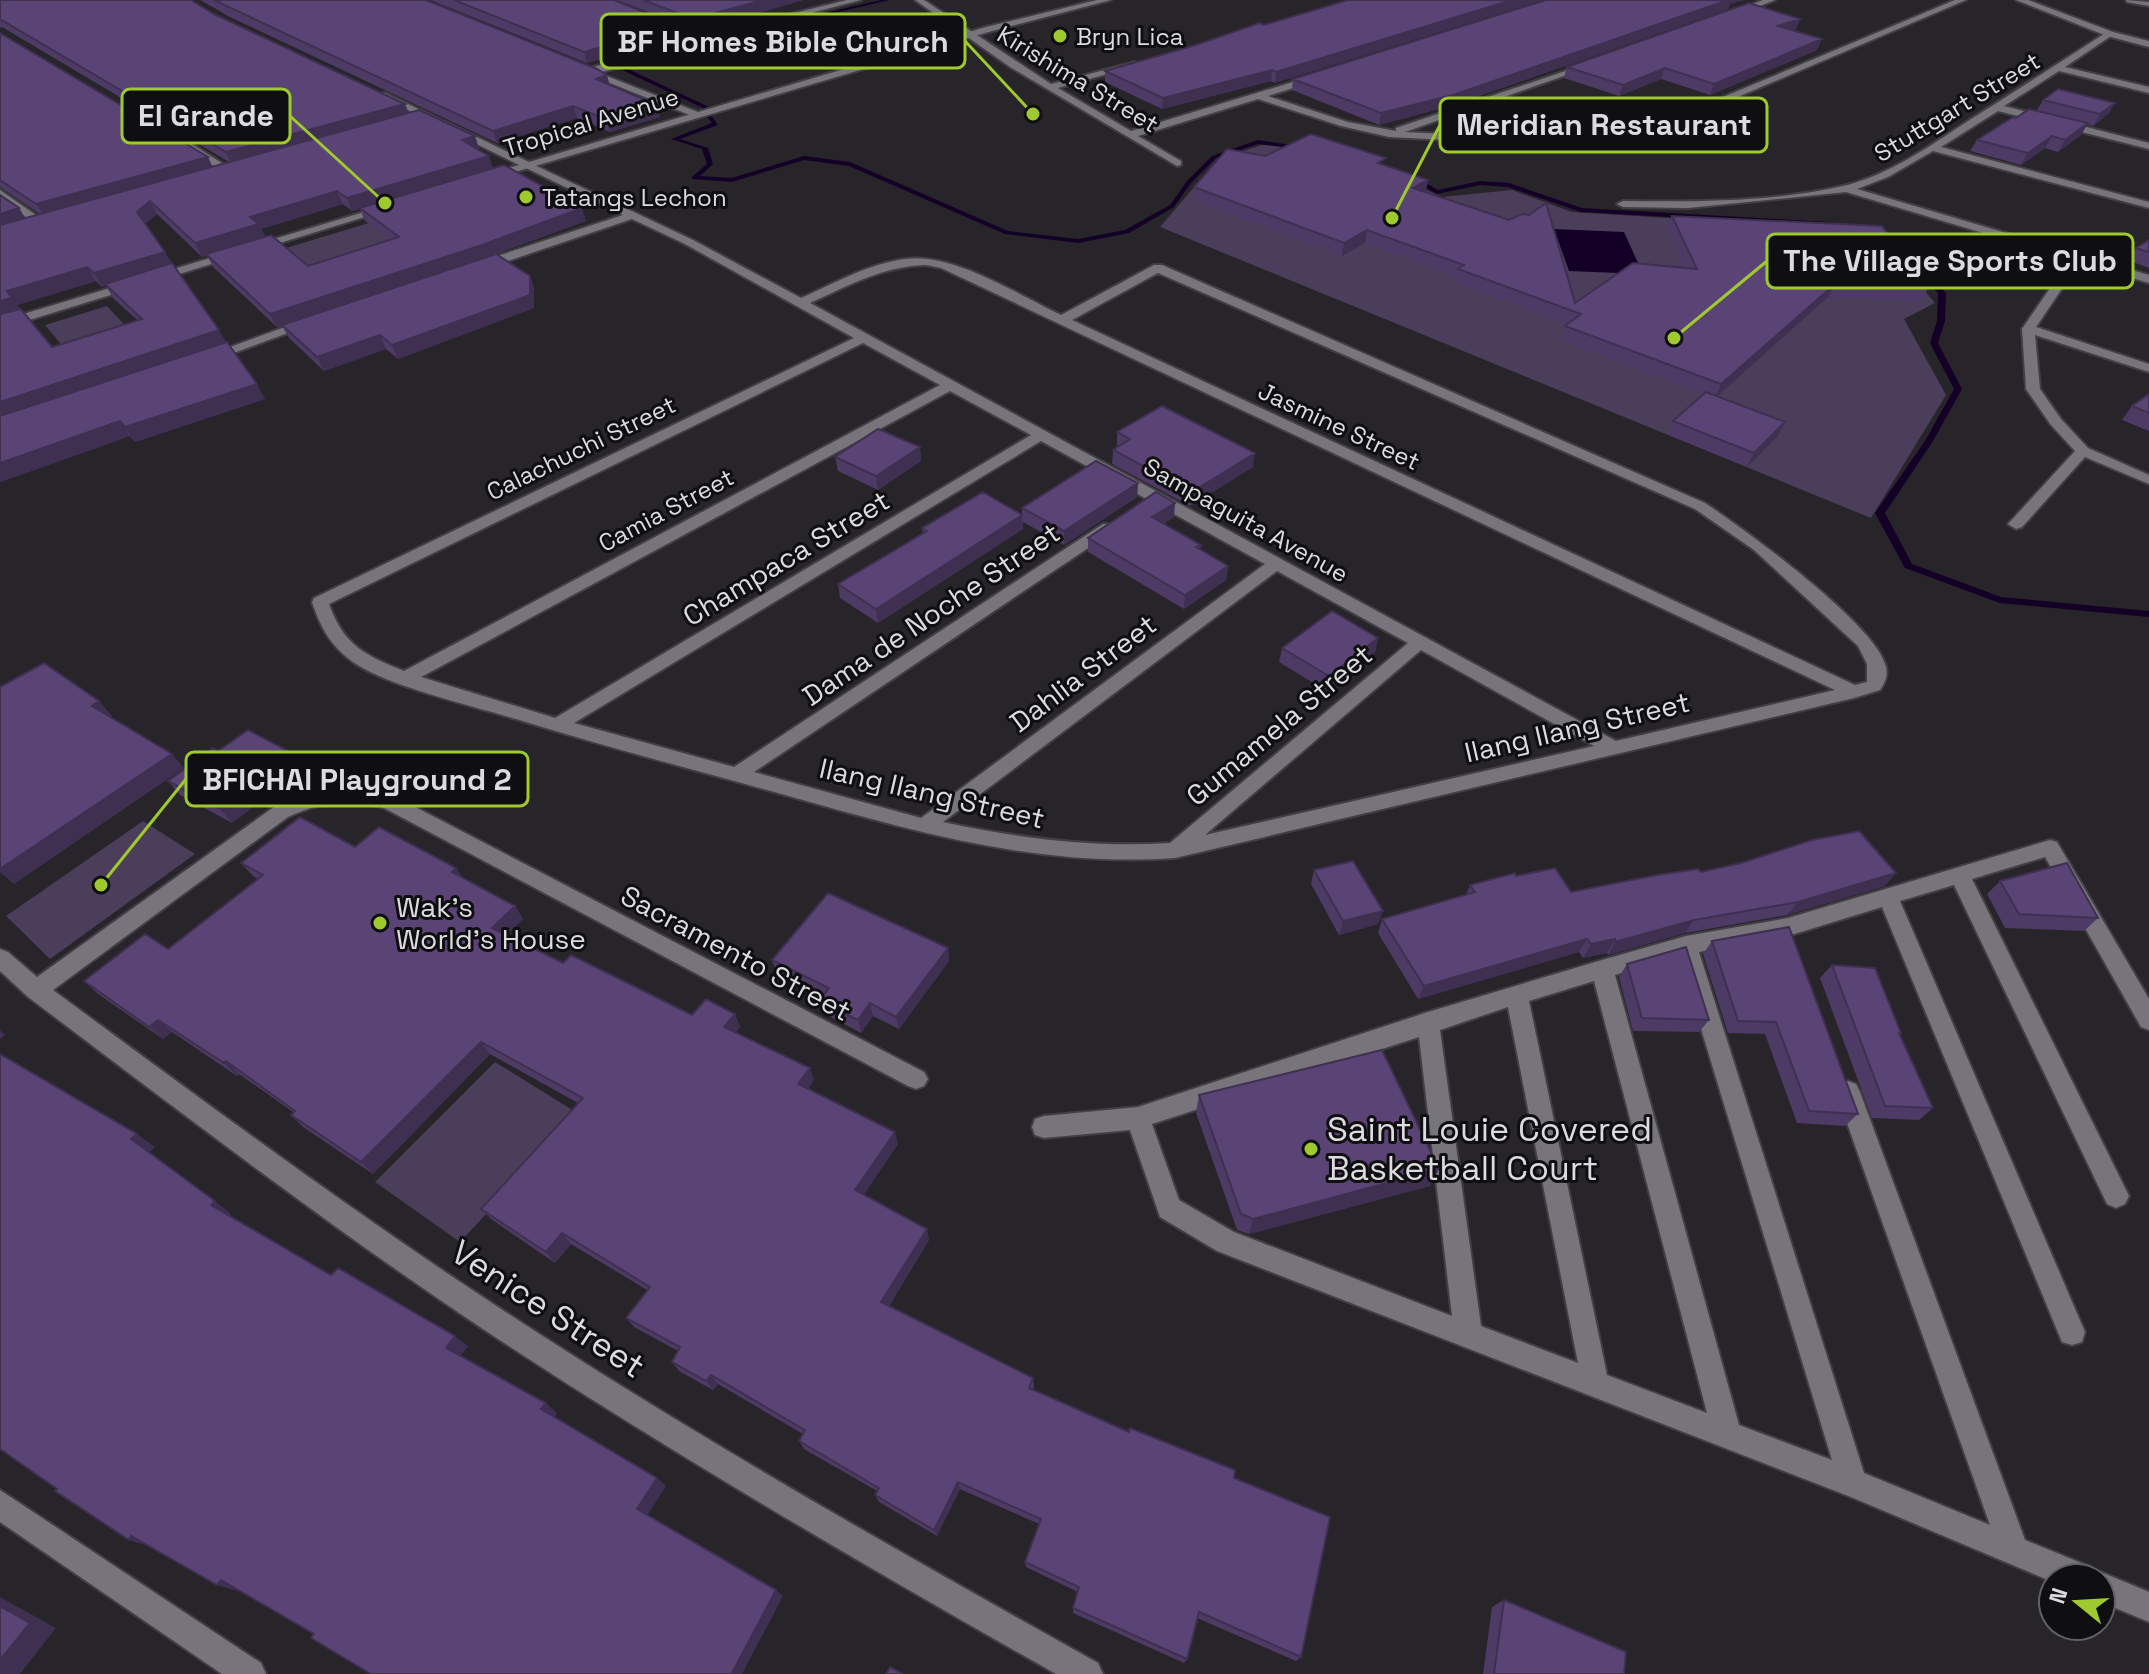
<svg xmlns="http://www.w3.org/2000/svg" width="2149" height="1674" viewBox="0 0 2149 1674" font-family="'Space Grotesk',sans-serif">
<rect width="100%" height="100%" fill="#27242a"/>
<!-- green -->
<path fill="#4a3e5a" d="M1265,144l97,17 80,36 70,-7 60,22 302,19 61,72 -31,16 42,76 -75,123 -711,-291 58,-68z
M372,222l30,24 -88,28 -28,-26z
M107,306l26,28 -63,21 -25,-30z
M143,821l52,33 -145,105 -44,-43z
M495,1062l84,52 -119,128 -85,-60z"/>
<!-- water -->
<path fill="#140027" d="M1554,229l70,3 19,42 -74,-3z"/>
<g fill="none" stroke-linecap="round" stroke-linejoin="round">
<!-- stream -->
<path fill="#140027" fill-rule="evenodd" d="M881,0h8l-176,42 -83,28 79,37 -1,4 10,14 -38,14 28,9 5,16 -13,12 32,2 72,-22 46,6 158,69 70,8 47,-9 45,-25 17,-24 25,-25 46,-16 45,7 -3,2 -42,-5 -42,14 -25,25 -17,24 -45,26 -51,10 -73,-9 -156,-68 -45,-6 -72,22 -40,-3v-2l15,-13 -5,-15 -31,-10 41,-16 -10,-12 1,-3 -81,-38 87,-30z
M1414,179h4l20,11 42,-9 29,2 73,25 247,14 3,2 -3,2 -248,-14 -73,-25 -28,-2 -43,9 -23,-13z
M1883,234h4l59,59 -1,28 -7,22 24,46 -29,52 -48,72 27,51 89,33 148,14v6l-149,-14 -95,-35 -30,-55 50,-72 29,-52 -24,-46 7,-22 1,-28 -55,-57z"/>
<!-- minor casing -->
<g stroke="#413f43" stroke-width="4">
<path id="minor" d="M847,0h14l-158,41 -104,32 99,39v4h-6l-112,-45 117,-34z
M915,0h9l127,84 84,-22v4l-77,22 73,43 185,-56 3,5 -51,16 80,26 48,9v-3l199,-67v4l-190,67 102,5 59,-1 121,-24 268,-112h11l-273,116 -127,26 -59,1 -118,-6 -48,-11 -83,-27 -120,37 43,25v4l-4,1 -167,-99z
M1763,0h12l-40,16 -7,-2z
M2126,0l23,2v4l-22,-4z
M2107,32l7,2 -49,33 84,20v6l-90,-22 -55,35 145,37v6l-151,-38 -57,36 208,55v6l-216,-57 -45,26 -31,12 292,86v8l-69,-21 -44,65 113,37v8l-114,-37 5,54 21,30 27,29 61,27v9l-64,-27 -63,70 -6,2 -8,-5 67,-73 -24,-26 -25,-36 -4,-60 48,-70 -224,-67 -158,16 -65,-1 -6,-3 6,-3c72,1 149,1 220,-15 44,-10 87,-40 125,-65 46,-29 92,-59 139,-89z
M182,143h8l46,29 -9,2 -45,-27z
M528,162l165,78 108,58c34,-15 67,-34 104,-39 48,-7 113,36 156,56l93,-50h8l543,238c39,26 172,122 181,164 2,9 -1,16 -6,23l-26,8 -679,160c-140,10 -265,-28 -397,-65 -87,-24 -175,-47 -262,-74 -43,-13 -125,-32 -160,-55 -24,-16 -35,-35 -44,-62l2,-4 540,-260 -169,-94 -53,-25 -148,50h-8v-6l147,-48 -99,-48v-4zM926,265l15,3 894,422 -219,51 -806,-438c38,-17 73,-37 116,-38zM1158,273l537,236 59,41 104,96 9,18v18l-12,3 -783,-365zM863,343l77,42 -536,286c-39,-16 -60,-25 -75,-67zM950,391l81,44 -476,283 -134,-41zM1041,441l224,123 -344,254 -167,-46 361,-242v-6h-12l-369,243 -160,-44zM1277,571l131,72 -238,200c-76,5 -153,-5 -227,-21zM1421,650l173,96 -389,89z
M0,190l46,32v4h-8l-38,-28z
M304,320l11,3 -103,38 -12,-3z
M348,787l50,11 526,274 4,7 -4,7 -8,3 -8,-3 -524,-278c-34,-10 -64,-6 -96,9l-235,173c148,109 295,219 448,319 193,127 395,241 597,354l5,11h-47c-194,-110 -387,-222 -573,-345 -156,-104 -305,-219 -455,-332l-28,-26v-22l8,3 29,25 237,-170 34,-14z
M2050,840l7,2 92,157v31l-8,-3 -96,-170 -73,22 153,309 4,8 -4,8 -9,4 -9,-4 -153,-319 -54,16 185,431 -3,10 -10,3 -10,-3 -180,-435 -94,29 -89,16 165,521 126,52 -154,-433 4,-8 8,-3 8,3 4,8 165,448 66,27 3,8 7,-3 48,20v30l-48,-20v-24h-48v4l-202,-85 -634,-246 -57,-34 -30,-87 -86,8 -9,-3 -3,-8 3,-8 9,-3 94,-9 290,-95 174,-52 84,-24 102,-18zM1679,956l153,504 -93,-35 -124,-450zM1594,981l113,432 -100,-38 -78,-374zM1508,1007l70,356 -97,-37 -41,-296zM1419,1037l33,279 -218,-84 -55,-32 -27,-76z
M0,1490l261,173 5,11h-44l-222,-152z"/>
</g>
<!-- tertiary casing -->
<g stroke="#413f43" stroke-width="4">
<path id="tertiary" d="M1097,0h14l-119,31 -504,149 -4,-1v-4l35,-10 -142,-70 8,-2 144,69 457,-135z
M2016,0h12l85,32 36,9v6l-42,-11z
M384,206l10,2 -394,121v-8z"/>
</g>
<!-- minor -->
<use href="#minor" fill="#77747b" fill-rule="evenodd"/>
<!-- tertiary -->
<use href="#tertiary" fill="#77747b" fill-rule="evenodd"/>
</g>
<!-- wall -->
<path fill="#4d3a65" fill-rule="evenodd" d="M0,0l214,14 195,99 66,23 4,13h-1l15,19 93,53 -90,33 34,22 4,13v19l-136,51 -12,-10 -62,22 -35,-33 -7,-12 -5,1 -64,-60 -6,-12 -5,2 -45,-43 -12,10 120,175 -130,43 -5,-6 -130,46 19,-274 6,10 15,-4 -40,-27v-154l213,134 16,-5 -227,-135 -2,1zM343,204l9,7 8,-2 5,12 25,18 -82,27 -43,-30 -4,-7zM96,281l6,6 4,-1 7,12 24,22 -85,27 -35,-42z
M200,0h226l184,84 47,21 3,12 -50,15 -33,-14 -80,25 -269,-127z
M430,0h184l61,25 2,11 -90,27z
M617,0h186l-107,31z
M1348,0l-73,83 -4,-2 -109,28 -57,-27v-11z
M1730,4l-2,5 -278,97 -71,19 -87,-35 1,-11z
M1800,19l-4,10 -4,2 25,19 -107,45 -49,-16 -42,17 -55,-18 3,-11z
M2043,100l72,3 -7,11 -15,12 -6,-2 -6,11 -23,17 -13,-4 -24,17 -51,-14 7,-11 39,-22 21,-8z
M1265,156l120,9 41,27 149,111 110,-35 -18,-39 5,-13 256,72 -7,14 -93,-5 -110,99 67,26 -7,14 -31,31 -80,-33 6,-13 31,-27 -144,-54 5,-14 2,-2 -112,-42 1,-6 -91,-33 -23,13 -149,-56 1,-13z
M2149,240v28l-22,-8 9,-12z
M2149,394v37l-27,-11 10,-14z
M1117,432l136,35 -63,39 -78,-42 1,-14 5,-3 -1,-1z
M920,447l1,14 -43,29 -40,-19 -3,-14z
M1138,483l-1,14 -73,48 -41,-23v7l-145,94 -38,-25 -2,-14 85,-51 -1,-5 100,-13v-7z
M1174,517l-11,7 38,21 -1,5 28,16 -2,14 -42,29 -96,-57v-14z
M1378,638l-3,14 -50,38 -46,-28 3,-14z
M218,751l86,17 -72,55 -52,-28 -12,-14z
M355,847l108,31 52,28 8,13 -17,16 57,28 129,52 43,-1 5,13 -4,5 78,48 -6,9 90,55 -35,51 66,45 -40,66 144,72 1,9 -1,2 201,89 67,179 -5,4 -99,-43 -10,41 -3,4 -111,-50v-5l5,-16 -52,-25 -1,-5 14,-38 -79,-35 -23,47 -58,-34 -4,-7 2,-4 -73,-42 -5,-8 4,-7 -85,-50 -5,6 -34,-19 -7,-9 6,-11 -44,-24 -8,-9 21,-28 -76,-46 -16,19 -64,-44 -10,-10 97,-106 -88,-49 -117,120 -70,-47 -12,-12 2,-3 -54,-38 -2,2 -65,-44 -9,7 -65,-45 -14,-13 84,-32 90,-70 -5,-3 -12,-13z
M1314,870l64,54 -39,11 -28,-51z
M1701,872l184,14 -98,29 -102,18 -77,22 -1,-2 -24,5 -4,-6 -161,47 -40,-66 4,-14 84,-24 4,-10 46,-9 55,16z
M2000,881l98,37 -14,13 -79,-3 -18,-34z
M1712,941l146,173 -13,12 -48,-3 -32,-89 -37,-1 -25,-79z
M948,948l1,13 -50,68 -26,-13 -12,17 -38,-20 -4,-12 4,-5 -46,-23 -5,-13z
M1627,964l82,56 -10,12 -66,-1 -14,-54z
M1832,965l69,68 -1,2 33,73 -14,12 -47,-2 -52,-140z
M1199,1095l231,91 -181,48 -12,-4 -41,-117z
M1504,1600l120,74h-141l9,-67z"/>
<!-- shaded-wall -->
<path fill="#3f3052" d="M763,0h40l-107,31 -3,-12z
M1512,0h31l-268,83 1,-11z
M1723,0h22l-15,4 -2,5 -278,97 -71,19 2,-12z
M1800,19l-4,10 -23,8 5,-11z
M675,25l2,11 -90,27 -3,-11z
M1822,39l-5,11 -107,45 4,-11z
M1665,68l-4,11 -42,17 4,-11z
M1272,70l-1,11 -109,28 1,-11z
M607,75l3,12 -14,-8z
M2115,103l-7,11 -15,12 7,-12z
M405,104l5,12 -178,49 -6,-13z
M657,105l3,12 -50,15 -3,-12z
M573,106l4,12 -80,25 -4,-12z
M2088,123l-7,12 -23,17 7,-12z
M475,136l4,13 -13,4 -4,-13z
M2052,136l-7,12 -24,17 7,-12z
M489,156l4,12 -141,43 -5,-13z
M208,157l6,13 -169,47 -9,-13z
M1428,180l-2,12 -13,-4z
M337,191l6,13 -82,25 5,8 -64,20 -7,-14 55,-26z
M150,201l7,13 -13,11 -7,-13z
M19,208l8,14 -27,8v-16z
M582,208l4,13 -99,36 -210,70 -7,-13z
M1367,230l-2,13 -23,13 2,-13z
M165,252l7,14 -70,21 -8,-14z
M87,267l9,14 -79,24 4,6 -21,7v-17l7,-10z
M530,276l4,13v19l-136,51 -6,-14z
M1835,284l-7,13 -113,101 6,-14z
M219,330l8,14 -227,76v-18z
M380,335l6,14 -62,22 -7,-14z
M257,384l8,15 -130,43 -10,-15z
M120,421l10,15 -130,46v-19z
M1785,422l-7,14 -31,31 7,-14z
M920,447l1,14 -43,29 -2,-14z
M1255,453l-2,14 -63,39 2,-14z
M1138,483l-1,14 -73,48v-14z
M1175,503l-1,14 -23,14 1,-14z
M1022,515l1,14 -145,94 -2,-14z
M1228,566l-2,14 -42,29 1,-14z
M1378,638l-3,14 -50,38 4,-14z
M99,701l13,15 -7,4 -13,-14z
M172,754l12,14 -170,116 -14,-12v-3z
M294,754l10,14 -72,55 -12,-14z
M456,868l9,13 -13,-9z
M1896,873l-11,13 -98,29 11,-13z
M515,906l8,13 -23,22 -8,-13z
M1383,911l-5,13 -39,11 4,-14z
M1694,920l-9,13 -77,22 7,-13z
M1587,939l-8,13 -161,47 6,-13z
M1615,939l-8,14 -24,5 8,-14z
M948,948l1,13 -50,68 -3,-12z
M870,1003l3,13 -12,17 -3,-13z
M735,1014l5,13 -10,12 -6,-12z
M158,1020l14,12 -9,7 -14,-12z
M0,1030l5,5 -5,4z
M481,1042l9,12 -117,120 -12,-12z
M226,1061l13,13 -2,2 -13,-13z
M810,1068l4,12 -12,17 -4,-13z
M895,1132l3,12 -39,58 -4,-12z
M137,1134l18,13 -6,6 -18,-14z
M1439,1169l-9,17 -181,48 4,-15z
M215,1201l16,13 -4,4 -16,-13z
M927,1229l2,11 -44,72 -4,-10z
M562,1233l9,11 -16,19 -9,-11z
M455,1336l13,10 -9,12 -13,-10z
M711,1375l7,9 -5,6 -7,-9z
M546,1403l11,10 -4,6 -12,-10z
M657,1478l9,8 -19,30 -10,-7z
M958,1482l2,7 -23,47 -3,-6z
M131,1536l20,11 -22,-7z
M221,1580l21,6 -4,5 -21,-6z
M776,1590l7,6 -41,78h-8l-2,-1z
M0,1597l56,31 -36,46h-20z"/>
<!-- building -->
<path fill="#5a4475" stroke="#3f3052" stroke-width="2" d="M0,0h191l23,14 191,90 -179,48 -226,-133z
M214,0h212l171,69 10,6 -11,4 61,26 -50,15 -34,-14 -80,25z
M454,0h160l61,25 -91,27z
M643,0h120l-70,19z
M1348,0h164l-236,72 -4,-2 -109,28 -58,-27 91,-26 63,-22 5,2z
M1546,0h182l-275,95 -72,18 -88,-34z
M1749,3l51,16 -22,7 44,13 -108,45 -49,-16 -42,17 -56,-18z
M0,33l208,124 -172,47 -36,-24z
M2058,89l57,14 -15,11 -57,-14z
M2029,109l59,14 -23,17 -13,-4 -24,17 -51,-13 36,-23 3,1z
M419,110l56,26 -13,4 27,16 -142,42 -10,-7 -87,26 9,7 -64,19 -45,-42 -13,11 28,40 -71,21 -7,-6 -80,24 5,7 -12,3v-76z
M1311,134l75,24 -8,5 50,17 -15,8 96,32 13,-6 7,1 17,-12 29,100 58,-40 64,6 -25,-53 210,10 46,62 -93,-4 -114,100 -156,-58 16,-12 -123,-45 6,-4 -97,-35 -23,13 -150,-56 33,-38 38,7z
M504,165l78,43 -100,37 -212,69 -64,-60 65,-19 37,31 91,-29 -39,-29z
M0,195l19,13 -19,6z
M2149,240v12l-13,-4z
M496,254l34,22v19l-138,50 -12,-10 -63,22 -35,-32z
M172,263l47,67 -219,72v-88l21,-5 31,38 90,-28 -37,-35z
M227,342l30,42 -132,43 -5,-6 -120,42v-47z
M1706,392l79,30 -31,31 -81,-32z
M2149,394v19l-17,-7z
M1162,406l93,47 -63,39 -79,-42 17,-11 -13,-7z
M878,429l42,18 -44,29 -41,-19z
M1096,461l42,22 -74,48 -42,-23z
M983,492l39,23 -146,94 -38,-25 89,-53 -5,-3z
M1156,492l19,11 -23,14 49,28 -5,2 32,19 -43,29 -97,-57z
M1332,611l46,27 -49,38 -47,-28z
M44,663l55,38 -7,5 80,48 -172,115v-182z
M248,730l46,24 -74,55 -52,-28 45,-33 5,3z
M300,817l55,30 24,-20 77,41 -4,4 63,34 -23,22 71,35 8,-8 121,60 14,-16 29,15 -11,13 86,41 -12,16 97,48 -40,58 72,39 -46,73 152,76 -4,10 100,44 1,-4 105,42 -1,8 96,39 -29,140 -102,-45 -12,47 -114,-51 6,-21 -54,-25 16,-43 -83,-37 -24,48 -59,-35 4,-7 -80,-47 6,-11 -94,-55 -5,6 -34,-19 8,-15 -54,-29 24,-31 -88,-54 -16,19 -65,-43 102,-111 -102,-56 -120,120 -70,-47 4,-4 -69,-50 -2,2 -66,-43 -9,7 -65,-46 61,-47 23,15 95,-74 -22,-12z
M1859,831l37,42 -98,29 -104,18 -79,22v-3l-24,5 -4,-5 -163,47 -42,-67 93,-27 -5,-7 45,-12 1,3 39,-8 16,24 86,-17 41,-6 3,3 40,-9 71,-23z
M1353,861l30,50 -40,10 -29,-51z
M2067,863l31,55 -79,-4 -19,-33z
M828,893l120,55 -52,69 -26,-14 -12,17 -39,-19 10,-13 -57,-28z
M1789,927l69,187 -49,-3 -33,-89 -38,-1 -26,-80z
M1686,947l23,73 -67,-2 -15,-54z
M1832,965l43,3 26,65h-2l34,75 -48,-2z
M1382,1050l57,119 -186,50 -12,-5 -42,-119z
M0,1054l137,80 -6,5 84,62 -4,4 120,70 7,-7 117,68 -9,12 100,55 -5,6 116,69 -20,31 139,81 -44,83 2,1h-363l-60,-36 3,-4 -93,-54 -4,5 -86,-49 -2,4 -74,-49 2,-2 -57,-40z
M1504,1600l122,52 -2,22h-130z
M0,1606l30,17 -30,37z
M890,1667l13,7h-17z"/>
<!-- markers -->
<g fill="#9fca2d" stroke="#0f0e10" stroke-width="3">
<circle cx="1060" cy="36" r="8"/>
<circle cx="526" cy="197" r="8"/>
<circle cx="380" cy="923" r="8"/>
<circle cx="1311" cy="1149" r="8"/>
</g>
<g text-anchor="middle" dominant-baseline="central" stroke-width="6" stroke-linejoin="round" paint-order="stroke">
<!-- far-poi labels -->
<g font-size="24" fill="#dcdbdf" stroke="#0f0e10" text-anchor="start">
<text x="1076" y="36">Bryn Lica</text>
<text x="542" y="197">Tatangs Lechon</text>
</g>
<!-- far-street labels -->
<g font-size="24" fill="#dcdbdf" stroke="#0f0e10">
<text transform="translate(1078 79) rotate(31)">Kirishima Street</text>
<text transform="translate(1957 107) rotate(-31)">Stuttgart Street</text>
<text transform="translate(591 122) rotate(-17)">Tropical Avenue</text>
<text transform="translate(1339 426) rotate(25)">Jasmine Street</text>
<text transform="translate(581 448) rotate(-26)">Calachuchi Street</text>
<text transform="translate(666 510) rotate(-28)">Camia Street</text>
<text transform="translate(1246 520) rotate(29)">Sampaguita Avenue</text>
</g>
<!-- street labels -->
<g font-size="28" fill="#dcdbdf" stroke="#0f0e10">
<text transform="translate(786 558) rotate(-31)">Champaca Street</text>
<text transform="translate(931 614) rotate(-34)">Dama de Noche Street</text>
<text transform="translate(1083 673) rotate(-37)">Dahlia Street</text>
<text transform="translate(1279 725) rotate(-40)">Gumamela Street</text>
<text transform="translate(1577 727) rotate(-13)">Ilang Ilang Street</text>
<text transform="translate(932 793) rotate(13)">Ilang Ilang Street</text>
<text transform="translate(736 953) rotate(28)">Sacramento Street</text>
</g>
<!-- poi labels -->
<g font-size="28" fill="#dcdbdf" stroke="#0f0e10" text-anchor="start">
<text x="396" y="907">Wak's<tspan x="396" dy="32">World's House</tspan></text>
</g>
<!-- near-poi labels -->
<g font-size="34" fill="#dcdbdf" stroke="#0f0e10" text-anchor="start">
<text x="1327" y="1129">Saint Louie Covered<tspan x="1327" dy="39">Basketball Court</tspan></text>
</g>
<!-- near-street labels -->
<g font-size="34" fill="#dcdbdf" stroke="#0f0e10">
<text transform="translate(548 1309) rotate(33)">Venice Street</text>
</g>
</g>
<!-- callouts -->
<path fill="none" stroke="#9fca2d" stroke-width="3" d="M1033 114L965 41M385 203L290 116M1392 218L1440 125M1674 338L1767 261M101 885L186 779"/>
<g fill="#9fca2d" stroke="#0f0e10" stroke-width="3">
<circle cx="1033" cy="114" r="8"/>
<circle cx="385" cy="203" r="8"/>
<circle cx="1392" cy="218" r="8"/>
<circle cx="1674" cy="338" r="8"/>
<circle cx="101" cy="885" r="8"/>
</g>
<g fill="#0f0e10" stroke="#9fca2d" stroke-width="3">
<rect x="601" y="14" width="364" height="54" rx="8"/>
<rect x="122" y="89" width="168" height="54" rx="8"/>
<rect x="1440" y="98" width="327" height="54" rx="8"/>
<rect x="1767" y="234" width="366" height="54" rx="8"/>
<rect x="186" y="752" width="342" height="54" rx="8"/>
</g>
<g font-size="30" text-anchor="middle" font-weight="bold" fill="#dcdbdf">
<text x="783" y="52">BF Homes Bible Church</text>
<text x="206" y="126">El Grande</text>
<text x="1604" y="135">Meridian Restaurant</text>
<text x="1950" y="271">The Village Sports Club</text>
<text x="357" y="790">BFICHAI Playground 2</text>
</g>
<!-- north arrow -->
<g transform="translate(2077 1602) rotate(288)"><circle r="38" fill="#0f0e10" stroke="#616063" stroke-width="2"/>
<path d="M0-6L14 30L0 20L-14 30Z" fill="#9fca2d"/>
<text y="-12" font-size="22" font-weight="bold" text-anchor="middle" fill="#dcdbdf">N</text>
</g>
</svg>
